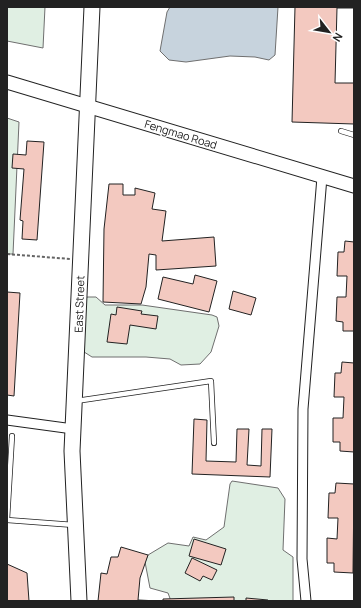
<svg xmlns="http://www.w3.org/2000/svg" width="361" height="608" viewBox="0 0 361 608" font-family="Manrope,sans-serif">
<rect width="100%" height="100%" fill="#fff"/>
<!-- green -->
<path fill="#e0efe3" stroke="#6f6f6f" d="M7,7h38l-2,41 -36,-7z
M7,118l12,4 -6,132h-6z
M87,297h9l9,8h37l70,10 5,2 2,9 -8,26 -11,12 -19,1 -11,-6 -24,-2h-54l-11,-7 3,-45z
M232,481l46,7 7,11 -2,51 10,7v44h-122l-3,-8 -18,-5 -5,-26 3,-7 20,-12 21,3 4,-9 13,3 18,-13 6,-43z"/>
<!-- water -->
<path fill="#c7d3dd" stroke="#6f6f6f" d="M170,7h108l-3,48 -6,5 -14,-3 -25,-1 -44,6 -17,-2 -9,-9 7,-39z"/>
<!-- building -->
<path fill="#f3c9c0" stroke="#222" d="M295,7h59v1h-17l-2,75h19v41l-62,-2z
M27,141l17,1 -7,98 -15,-1 1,-18 -3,-1 4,-51 -12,-1 1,-14 13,1z
M109,184h14v11h12v-7l20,5 -3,16 14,2 -4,30 52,-4 2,29 -60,4v-15l-7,-1 -3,33 -5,17 -38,-2 1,-73z
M345,241l9,1v89h-11v-9l-7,-1 1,-24h9l1,-21h-10l1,-24h6z
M195,275l22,6 -8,31 -51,-13 5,-22 30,7z
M233,291l23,7 -5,17 -22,-6z
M7,292l13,1 -6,103 -7,-1z
M117,307l25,4 -1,3 17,2 -2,13 -26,-4 -3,19 -20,-2 4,-28 5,1z
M342,362l12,1v89l-14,-1v-9h-7v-24h10l1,-21h-10l1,-24h6z
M194,419l13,1 -1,41 30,1 1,-33h12l-2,36 14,1 1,-37h10l-2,48 -78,-3z
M336,483l18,1 -1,89 -19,-1v-9h-7v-25l10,1 1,-21h-10l1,-25h6z
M194,539l32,10 -5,16 -32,-9z
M121,547l27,8 -8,23 -2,22 21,1h-61l3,-28 6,1 4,-17h7z
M192,558l25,12 -5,10 -9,-4 -3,5 -15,-8z
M7,564l20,9 2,28h-22z
M234,597v4h-71v-2z
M246,598l22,2v1h-22z"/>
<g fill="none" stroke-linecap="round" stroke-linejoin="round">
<!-- lane casing -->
<g stroke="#222" stroke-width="6">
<path id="lane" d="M341,131l13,4
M76,401l135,-20 3,62
M7,520l5,-84
M7,520l67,5"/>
</g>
<!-- street casing -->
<g stroke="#222" stroke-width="11">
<path id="street" d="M7,420l66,9
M306,601l-4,-42 1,-150 19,-232"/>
</g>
<!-- secondary casing -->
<g stroke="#222" stroke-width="15">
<path id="secondary" d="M7,82l347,104"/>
</g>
<!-- primary casing -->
<g stroke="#222" stroke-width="17">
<path id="primary" d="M79,601l-7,-150 20,-444"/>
</g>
<!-- path -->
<path stroke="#646464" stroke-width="2" stroke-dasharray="3 2" stroke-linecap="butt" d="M7,254l63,5"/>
<!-- lane -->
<use href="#lane" stroke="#fff" stroke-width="4.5"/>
<!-- street -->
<use href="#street" stroke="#fff" stroke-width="9"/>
<!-- secondary -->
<use href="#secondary" stroke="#fff" stroke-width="13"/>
<!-- primary -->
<use href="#primary" stroke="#fff" stroke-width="15"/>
</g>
<g text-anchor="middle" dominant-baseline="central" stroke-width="3" stroke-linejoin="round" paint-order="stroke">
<!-- street labels -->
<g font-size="11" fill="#222" stroke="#fff">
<text transform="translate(181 134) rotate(17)">Fengmao Road</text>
<text transform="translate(79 304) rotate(-88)">East Street</text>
</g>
</g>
<!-- border -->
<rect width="361" height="608" fill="none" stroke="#222222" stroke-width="16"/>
<!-- north arrow -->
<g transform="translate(329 32) rotate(121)" stroke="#ffffff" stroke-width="3" paint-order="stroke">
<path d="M0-3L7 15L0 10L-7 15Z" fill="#222222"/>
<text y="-6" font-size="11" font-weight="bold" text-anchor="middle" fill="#222222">N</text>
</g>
</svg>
